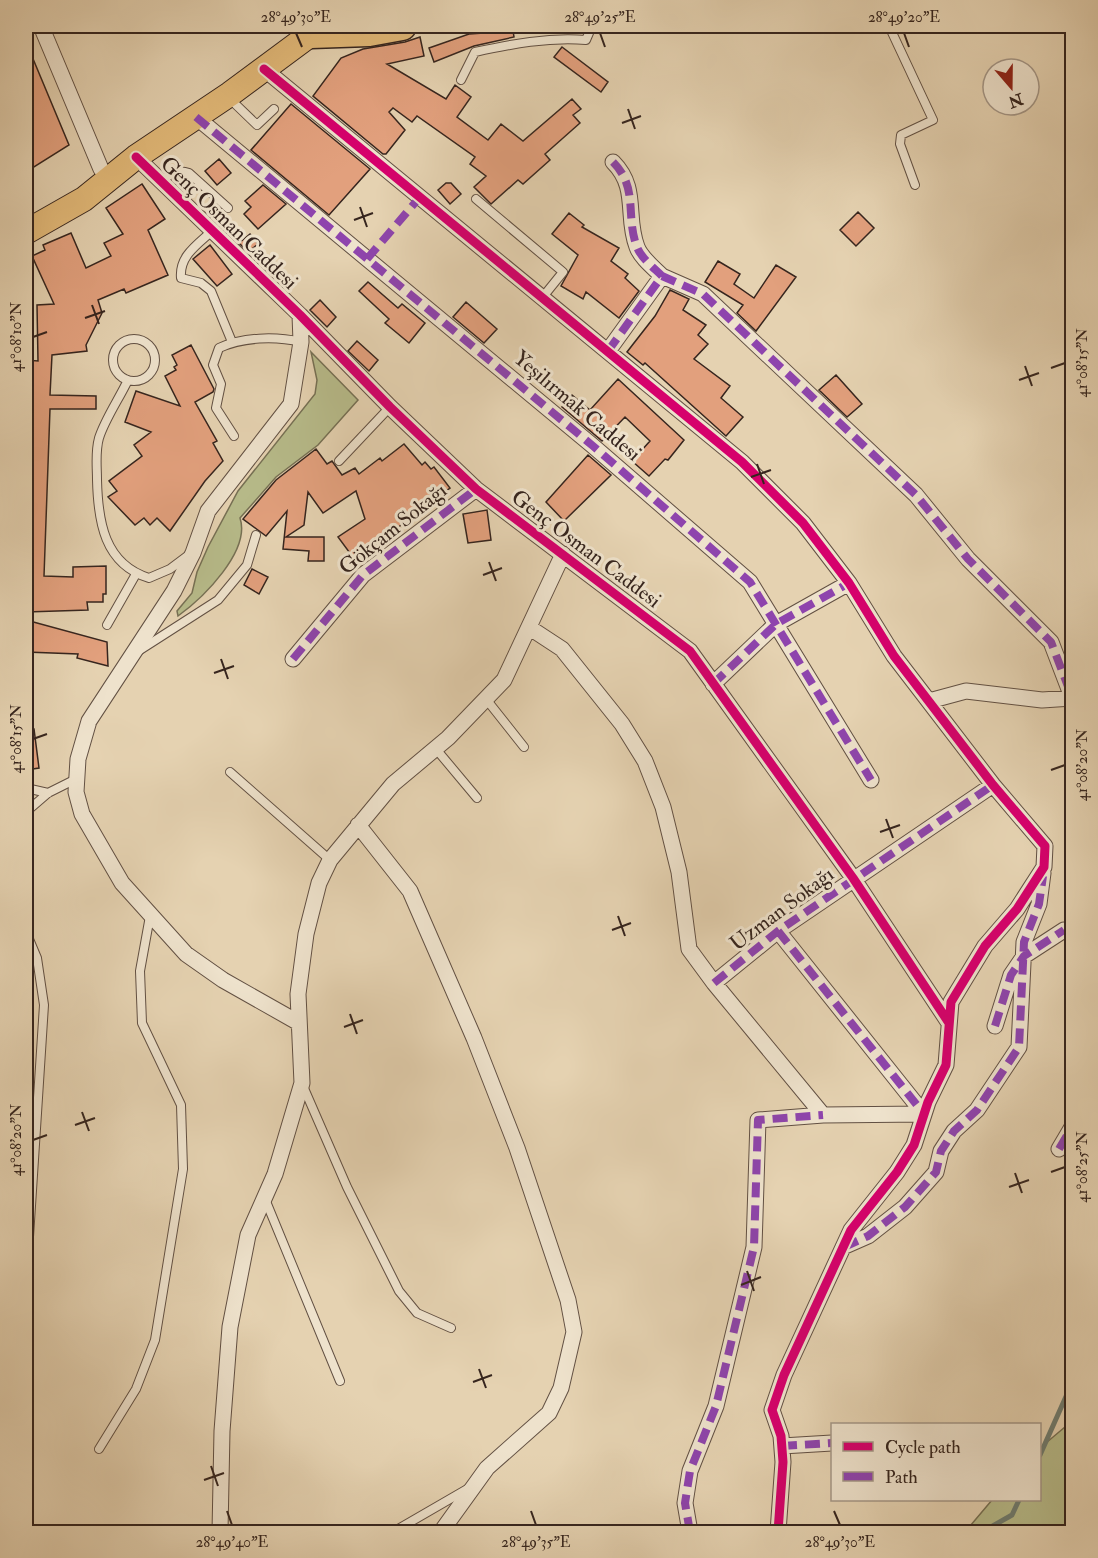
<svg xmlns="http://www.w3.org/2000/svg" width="1098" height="1558" viewBox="0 0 1098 1558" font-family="'IM FELL Double Pica',serif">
<rect width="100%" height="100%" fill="#e5d2b1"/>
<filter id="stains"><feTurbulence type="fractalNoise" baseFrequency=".00333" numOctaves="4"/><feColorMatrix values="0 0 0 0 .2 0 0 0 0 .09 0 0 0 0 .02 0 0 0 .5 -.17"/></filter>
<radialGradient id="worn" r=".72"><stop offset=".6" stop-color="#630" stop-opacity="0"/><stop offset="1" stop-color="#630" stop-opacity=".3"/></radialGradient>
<!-- green -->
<path fill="#b7bb8a" stroke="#767054" stroke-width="1.5" d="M311,352l47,48 -40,45 -42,32 -36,41c11,33 -37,80 -62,98l-1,-5 15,-18 5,-21 11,-25 30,-56 77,-97 2,-14z
M1072,1421v111h-107l27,-32h48v-52z"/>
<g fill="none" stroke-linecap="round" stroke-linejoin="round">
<!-- stream -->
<path stroke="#707d71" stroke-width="5" d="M1040,1455l32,-72
M982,1532l30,-17 7,-15"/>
</g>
<!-- building -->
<path fill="#e2a07d" stroke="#36251e" stroke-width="1.5" d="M513,31l1,6 -40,9 -40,16 -5,-14 40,-14z
M420,37l4,19 -37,8 59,35 9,-14 16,12 -14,20 31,23 13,-16 22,17 49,-42 9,10 -8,6 7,8 -35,31 5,6 -27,24 -5,-4 -27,24 -17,-17 12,-11 -16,-12 5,-7 -58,-41 -5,6 -19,-14 -4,4 16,18 -19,24h-3l-70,-58 28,-38 22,-9 42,-7z
M26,42l43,103 -43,27z
M562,47l46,35 -7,10 -47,-35z
M291,104l79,65 -41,46 -78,-65z
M219,159l12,14 -14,12 -12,-14z
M446,183h5l10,11 -11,10 -12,-14z
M142,184l23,35 -17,11 20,45 -42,18 -2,-4 -26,11 4,13 -16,32 1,6 -35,4 -2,40 46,1v13h-46l-6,167 29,1v-10l33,-1v28h-3v8h-16l1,8 -62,2v-252l12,1 -1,-56 17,-1 -22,-48 13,-6 -2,-5 28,-12 15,35 25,-12 -7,-13 19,-9 -17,-26z
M263,185l23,19 -28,25 -14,-15 7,-7 -6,-6z
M858,212l16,16 -18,18 -16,-16z
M569,213l15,12 -2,2 37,21 -8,13 17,13 -3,4 14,13 -20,27 -33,-26 -3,7 -22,-13 17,-31 -26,-21z
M250,234l8,10 -10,8 -9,-9z
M210,245l22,29 -15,12 -24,-27z
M718,261l22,13 -6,10 20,14 22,-33 20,12 -40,54 -19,-18 6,-8 -38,-23z
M368,282l30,26 4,-4 23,19 -16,20 -24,-20 4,-4 -30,-28z
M670,290l19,9 -6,11 23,15 -8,10 10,9 -14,15 36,27 -9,12 22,19 -17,19 -81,-73 -2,2 -16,-13 28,-36z
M320,300l16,17 -9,10 -17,-17z
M466,302l31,27 -13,14 -31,-26z
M357,341l21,19 -9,11 -21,-20z
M191,345l23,44 -1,3 -18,10 22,39 -4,2 10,18 -18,20 -35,50 -13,-13 -7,7 -6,-7 -9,7 -27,-28 9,-6 -8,-10 33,-25 -8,-11 17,-13 -26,-10 11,-31 44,15 -15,-30 11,-6 -2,-3 3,-2 -5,-10z
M836,375l26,29 -15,13 -28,-27z
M618,379l66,61 -16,20 -3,-1 -16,17 -17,-15 18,-20 -25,-24 -23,24 -40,-34 10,-12 18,15z
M404,444l18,21 3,-3 6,7 3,-2 16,21 -95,72 -17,-23 27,-18 -9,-28 -33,22 -15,-21 -4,33 -18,12h38v24h-16l1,-10 -26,-2 4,-38 -21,25 -23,-17 33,-39 40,-31 11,15 5,-3 10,14 13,-7 4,6 21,-16 2,3z
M588,455l23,20 -47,46 -18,-19z
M487,510l4,30 -23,3 -5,-29z
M252,569l16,8 -9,17 -15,-9z
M26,620l81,22 1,24 -31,-8 1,-4 -52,-2z
M26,729h8l5,39 -13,2z"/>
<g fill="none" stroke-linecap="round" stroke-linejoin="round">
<!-- lane casing -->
<g stroke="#625043" stroke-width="10">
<path id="lane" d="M889,26l44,94 -32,15 -1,9 15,41
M461,80l14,-28c37,-8 73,-15 111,-12l6,-14
M230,99l27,26 17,-16
M160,182c10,-8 17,-13 29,-9l39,35
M476,199l87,73 -21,26
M212,231c-15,14 -33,25 -31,47l20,5 10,8 21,51
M113 360a21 21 0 1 1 42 0a21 21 0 1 1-42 0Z
M128,380c-9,19 -23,39 -29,58 -4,14 -2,28 -2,42 1,41 7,84 52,98l21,-9 16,-12
M234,436l-18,-28 5,-24 -8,-19 6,-17c24,-11 56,-12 82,-6
M339,461l51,-54
M107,625l29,-51
M140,650l78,-50 29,-35 9,-30
M486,699l38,48
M436,749l41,49
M230,772l100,88
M26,788l22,5
M26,812l22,-19 28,-14
M26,932l11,26 7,47 -18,278
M303,1086l44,101 52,104 18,22 34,15
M265,1199l75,182
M99,1449l37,-60 19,-49 28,-171 -2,-64 -39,-82 -2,-52 10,-55
M393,1532l76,-44"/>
</g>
<!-- street casing -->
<g stroke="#625043" stroke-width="17">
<path id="street" d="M41,26l60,143
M264,69l478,393 61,61 46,60 45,73 99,129 52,61 -1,21 -27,42 -32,37 -34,56 -5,63 -18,37 -14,43 -17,27 -46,58 -67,145 -12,35 9,26 2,26 -5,70
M196,117l397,329 157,136 121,198
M136,157l164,158 90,92 86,82 214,162 163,227 96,145
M613,162c26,26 12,54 24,85 4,11 17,21 25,29
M608,351l54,-75 41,18 213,201 52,64 83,83 21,55
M530,628l32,21 60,75 23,37 18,46 16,65 10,77 25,34 109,132
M293,659l70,-84 113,-86
M713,684l63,-60 73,-41
M929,701l37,-10 76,9 30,-2
M358,825l52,66 64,147 43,110 51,152 6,32 -13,56 -12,25 -62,55 -46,64
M778,931l146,183
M714,983l64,-52 215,-146
M299,1023l-76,-43 -37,-26 -64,-71 -40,-69 -6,-22 2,-33 11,-38 85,-130 19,-38 15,-42 83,-107 10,-62 -1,-27
M995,1026l16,-51 13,-19 40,-26
M1059,1149l13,-22
M843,1247l25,-11 37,-29 31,-35 5,-21 13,-20 23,-21 42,-63 5,-105 15,-38 4,-31
M782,1446l50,-3
M220,1532l2,-101 8,-104 18,-92 27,-61 27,-91 -4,-89 8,-60 13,-51 11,-23 63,-76 55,-46 56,-58 59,-126
M690,1532l-5,-29 5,-32 26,-65 38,-159 4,-127 65,-5 101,-1"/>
</g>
<!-- primary casing -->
<g stroke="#36251e" stroke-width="26">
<path id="primary" d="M26,232l58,-33 52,-42 94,-63 81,-60"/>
</g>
<!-- highway casing -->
<g stroke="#36251e" stroke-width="31">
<path id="highway" d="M311,34l58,-2 33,-6"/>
</g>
<!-- lane -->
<use href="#lane" stroke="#eee2cc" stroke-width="8"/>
<!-- street -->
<use href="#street" stroke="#eee2cc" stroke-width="15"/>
<!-- primary -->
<use href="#primary" stroke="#e2b978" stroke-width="24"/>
<!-- highway -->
<use href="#highway" stroke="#e2b978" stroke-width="28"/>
<!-- quiet -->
<path stroke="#8e44ad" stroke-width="8" stroke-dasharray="15 8" stroke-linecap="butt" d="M196,117l397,329 157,136 121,198
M613,162c26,26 12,54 24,85 4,11 17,21 25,29
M367,259l52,-61
M608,351l54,-75 41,18 213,201 52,64 83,83 21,55
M293,659l70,-84 113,-86
M713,684l63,-60 73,-41
M778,931l146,183
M714,983l64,-52 215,-146
M995,1026l16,-51 13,-19 40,-26
M1059,1149l13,-22
M844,1247l24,-11 37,-29 31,-35 5,-21 13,-20 23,-21 42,-63 5,-105 15,-38 4,-28
M782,1446l50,-3
M690,1532l-5,-29 5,-32 26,-65 38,-159 4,-127 65,-5"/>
<!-- cycleway casing -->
<g stroke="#eee2cc" stroke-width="13">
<path id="cycleway" d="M264,69l478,393 61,61 46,60 45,73 99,129 52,61 -1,21 -27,42 -32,37 -34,56 -5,63 -18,37 -14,43 -17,27 -46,58 -67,145 -12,35 9,26 2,26 -5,70
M136,157l164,158 90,92 86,82 214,162 163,227 96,145"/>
</g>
<!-- cycleway -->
<use href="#cycleway" stroke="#d6006c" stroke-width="9"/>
</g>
<!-- ticks -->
<path fill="none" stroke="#36251e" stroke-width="2" d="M296,33l6,14M600,33l5,14M904,33l5,14M628,109l7,20M622,123l19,-7M360,207l7,20M354,220l19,-7M92,305l7,19M85,318l20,-7M33,337l14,-5M1025,366l7,20M1051,368l14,-5M1019,380l20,-7M757,464l7,20M751,477l20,-7M489,562l7,19M483,575l19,-7M221,659l7,20M214,673l20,-7M33,739l14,-5M1051,770l14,-5M886,819l7,19M880,832l20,-7M618,916l7,20M612,930l19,-7M350,1014l7,20M344,1027l19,-7M82,1112l7,19M75,1125l20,-7M33,1140l14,-5M1051,1172l14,-5M1015,1173l7,20M1009,1187l20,-7M747,1271l7,20M741,1285l20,-8M479,1369l7,19M473,1382l19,-7M211,1466l7,20M204,1480l20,-7M227,1511l5,14M531,1511l5,14M834,1511l6,14"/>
<g text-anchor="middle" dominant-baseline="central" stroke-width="6" stroke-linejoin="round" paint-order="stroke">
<!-- street labels -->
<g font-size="21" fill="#36251e" stroke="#eee2cc">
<text transform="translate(229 223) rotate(44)">Genç Osman Caddesi</text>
<text transform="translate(577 406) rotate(40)">Yeşilırmak Caddesi</text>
<text transform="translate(393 529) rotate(-39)">Gökçam Sokağı</text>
<text transform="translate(586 549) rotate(37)">Genç Osman Caddesi</text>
<text transform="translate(782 909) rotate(-37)">Uzman Sokağı</text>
</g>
</g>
<!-- margin -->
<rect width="1098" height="1558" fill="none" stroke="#e5d2b1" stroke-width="66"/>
<!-- legend -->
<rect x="831" y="1423" width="210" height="78" fill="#eee2cc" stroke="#a49686" stroke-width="1.5"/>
<rect x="843" y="1442" width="30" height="9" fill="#d6006c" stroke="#a49686" stroke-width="1.5"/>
<text x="885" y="1453" font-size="18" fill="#36251e">Cycle path</text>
<rect x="843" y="1472" width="30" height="9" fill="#8e44ad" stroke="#a49686" stroke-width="1.5"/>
<text x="885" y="1483" font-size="18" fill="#36251e">Path</text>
<!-- north arrow -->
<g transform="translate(1011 87) rotate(160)"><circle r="28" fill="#eee2cc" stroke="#a49686" stroke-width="1.5"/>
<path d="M0-4.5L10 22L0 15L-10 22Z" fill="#8f2418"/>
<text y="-9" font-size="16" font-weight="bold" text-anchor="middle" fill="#36251e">N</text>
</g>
<rect x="33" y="33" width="1032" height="1492" fill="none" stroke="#36251e" stroke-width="2"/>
<g font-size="15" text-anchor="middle" fill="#36251e">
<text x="296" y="22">28°49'30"E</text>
<text x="600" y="22">28°49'25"E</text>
<text x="904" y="22">28°49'20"E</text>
<text transform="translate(16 337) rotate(-90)" y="5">41°08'10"N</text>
<text transform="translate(1082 363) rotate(-90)" y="5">41°08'15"N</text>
<text transform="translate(16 739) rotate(-90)" y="5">41°08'15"N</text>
<text transform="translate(1082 765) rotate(-90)" y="5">41°08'20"N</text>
<text transform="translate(16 1140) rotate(-90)" y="5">41°08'20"N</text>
<text transform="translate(1082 1167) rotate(-90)" y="5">41°08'25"N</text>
<text x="232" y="1547">28°49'40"E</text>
<text x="536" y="1547">28°49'35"E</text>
<text x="840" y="1547">28°49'30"E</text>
</g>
<rect width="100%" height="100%" filter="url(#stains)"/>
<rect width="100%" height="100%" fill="url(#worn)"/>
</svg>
